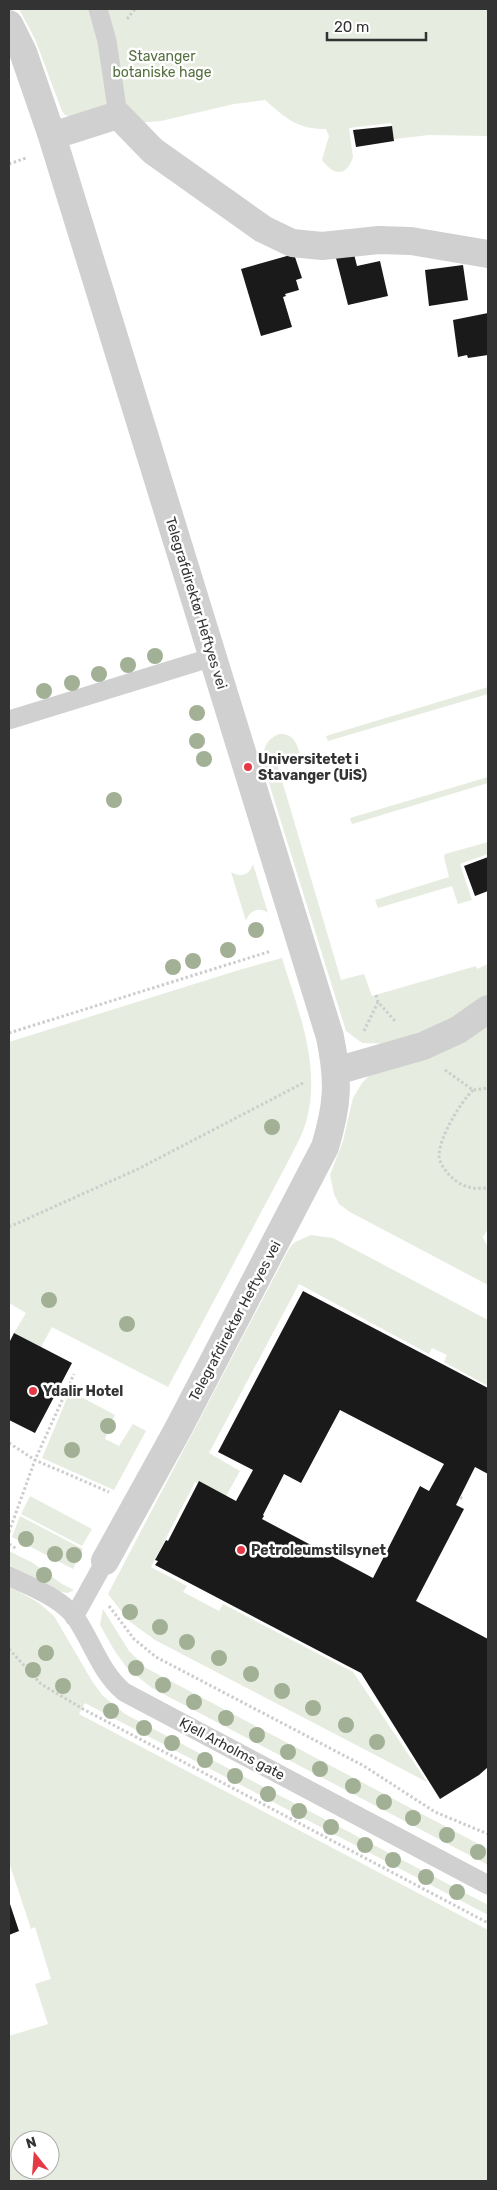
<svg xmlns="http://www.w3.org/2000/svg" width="497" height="2190" viewBox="0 0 497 2190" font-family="Rubik,sans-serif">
<rect width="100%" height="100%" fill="#fff"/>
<!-- green -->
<path fill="#e6ecdf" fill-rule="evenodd" d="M19,9h469v127l-59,-1 -35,4 -3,-16 -42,5 4,29c-7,21 -20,18 -31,3l7,-24 -3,-7c-29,0 -39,-10 -61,-29l-31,4 -73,17 -24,2 -65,-6 -7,-2 -3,-4 -27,-72z
M488,687v7l-160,47 -2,-5z
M279,734c15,-1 18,10 22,23l-2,4 -21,6 63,213 23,-6 8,22 104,-30 1,3 11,-5v33l-10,9 -81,38 -35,-1 -16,-12 -82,-264c-2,-15 0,-27 15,-33z
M488,777v6l-136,41 -2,-6z
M488,842v12l-28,10 12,36 -14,4 -6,-18 -74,22 -3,-8 74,-23 -5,-20 1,-3z
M253,864l15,49c-9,-7 -19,-2 -22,8l-15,-49c9,6 19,3 22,-8z
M282,958c16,52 40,109 24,164 -3,11 -9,22 -14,32l-124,233 -116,-60 -11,20 -27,-14 12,-20 -17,-10v-261l230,-72z
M488,1019v210l-5,8 5,11v37l-138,-73 -11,-8 -5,-10 -4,-19 13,-34 10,-43 9,-15 8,-8z
M311,1235l22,3 155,82v66l-44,-24 3,-7 -15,-7 -3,6 -130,-70 -90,169 31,18 -15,27 -30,-16 -44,85 36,19 -4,6 36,19 4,-7 130,68 74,110 -272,-142 -26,-19 -21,-27 182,-347 5,-5z
M70,1391l45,24 -4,8 -5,-1 -2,2 1,3 4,2 -4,10 14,7 14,-22 13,7 -32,59 -72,-32z
M30,1496l62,33 -10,17 -61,-32z
M20,1516l63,33 -10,20 -61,-32z
M9,1551l24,12 29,21 12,6 -6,3 -7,-1 -52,-27z
M9,1586l30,17 15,13 38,65 10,14 23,19 363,191v10l-403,-212 -6,11 409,216v251h-479v-145l39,-12 -13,-40 16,-5 -16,-52 -4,2 -22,-67zM20,2140h30v30h-30z
M103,1609l26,42 17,17 342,181v16l-336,-177 -25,-20 -13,-18 -14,-25z"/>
<!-- building -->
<path fill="#1a1a1a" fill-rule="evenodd" d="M392,126l2,15 -38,6 -3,-17z
M294,254l8,24 -6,2 3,10 -14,4 1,2 -3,1 9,30 -31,9 -20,-67z
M354,254l3,12 23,-5 8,35 -40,9 -12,-47z
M463,265l5,35 -39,6 -4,-36z
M488,313v42l-20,3 -1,-3 -9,2 -5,-37z
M488,857v34l-13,5 -11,-30z
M303,1291l185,97v86l-13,-7 -19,38 8,4 -48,92 72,38v128l-9,8 -39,24 -79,-126 -206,-108 3,-4 -3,-1 11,-20 2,1 31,-60 37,20 17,-31 -35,-18zM340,1410l104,54 -15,27 -9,-5 -47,92 -111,-59 2,-3 -1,-1 21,-41 17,9z
M14,1333l58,30 -37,70 -26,-13v-77z
M9,1901l10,30 -10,4z"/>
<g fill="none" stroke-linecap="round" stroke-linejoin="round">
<!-- path -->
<path stroke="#cdcdcd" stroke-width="3" stroke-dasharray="2.5 2.5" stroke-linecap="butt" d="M127,19l8,-10
M9,164l17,-6
M376,995l2,7 18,20
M364,1031l14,-29
M9,1033l262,-82
M445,1070l28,20 15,-2
M473,1090c-13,13 -33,46 -34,65 0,13 18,30 30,32 6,2 13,1 19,1
M9,1227l129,-58 167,-87
M9,1443l26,17 74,32
M460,1497l3,2
M9,1532l26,-72 39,-86
M9,1544l8,5
M109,1606l25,33 22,18 208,109 71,46 53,22
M9,1649l32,35 42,25 405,214"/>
<!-- service -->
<path stroke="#d0d0d0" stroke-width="19" d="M98,9l9,32 11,74
M9,720l204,-63
M9,1576c21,11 51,21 66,41 17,24 25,55 49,75l364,193
M74,1617l31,-56"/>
<!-- minor -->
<path stroke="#d0d0d0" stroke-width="28" d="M9,24l14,28 29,84 278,901c9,44 8,67 -5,110l-148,284 -72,130
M52,136l66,-21 35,36 110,78 29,14 30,3 57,-6 32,1 77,13
M336,1071l87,-25 35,-16 30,-21"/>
</g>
<!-- trees -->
<g fill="#a2b095">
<circle cx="155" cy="656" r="8"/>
<circle cx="128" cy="665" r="8"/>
<circle cx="99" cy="674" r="8"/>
<circle cx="72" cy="683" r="8"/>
<circle cx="44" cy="691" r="8"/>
<circle cx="197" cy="713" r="8"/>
<circle cx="197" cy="741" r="8"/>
<circle cx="204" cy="759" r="8"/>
<circle cx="114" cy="800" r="8"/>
<circle cx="256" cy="930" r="8"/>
<circle cx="228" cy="950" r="8"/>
<circle cx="193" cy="961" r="8"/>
<circle cx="173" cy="967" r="8"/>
<circle cx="272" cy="1127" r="8"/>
<circle cx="49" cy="1300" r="8"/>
<circle cx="127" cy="1324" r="8"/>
<circle cx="108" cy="1426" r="8"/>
<circle cx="72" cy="1450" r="8"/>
<circle cx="26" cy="1539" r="8"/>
<circle cx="55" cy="1554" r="8"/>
<circle cx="74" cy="1555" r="8"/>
<circle cx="44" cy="1575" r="8"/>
<circle cx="130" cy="1612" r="8"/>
<circle cx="160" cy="1627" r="8"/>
<circle cx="187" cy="1642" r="8"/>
<circle cx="46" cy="1653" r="8"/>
<circle cx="219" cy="1658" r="8"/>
<circle cx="136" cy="1668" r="8"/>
<circle cx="33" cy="1670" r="8"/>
<circle cx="251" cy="1674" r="8"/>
<circle cx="163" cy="1685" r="8"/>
<circle cx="63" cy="1686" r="8"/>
<circle cx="282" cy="1691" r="8"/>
<circle cx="194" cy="1702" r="8"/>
<circle cx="313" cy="1708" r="8"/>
<circle cx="111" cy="1711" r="8"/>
<circle cx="226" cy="1718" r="8"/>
<circle cx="346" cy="1725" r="8"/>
<circle cx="144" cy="1728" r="8"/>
<circle cx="257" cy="1735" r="8"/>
<circle cx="377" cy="1742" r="8"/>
<circle cx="172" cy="1743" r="8"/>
<circle cx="288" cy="1752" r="8"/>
<circle cx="205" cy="1760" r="8"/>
<circle cx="320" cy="1769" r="8"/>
<circle cx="235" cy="1776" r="8"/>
<circle cx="353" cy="1786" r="8"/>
<circle cx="268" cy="1794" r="8"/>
<circle cx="384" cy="1802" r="8"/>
<circle cx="299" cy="1811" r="8"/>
<circle cx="413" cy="1818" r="8"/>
<circle cx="331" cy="1827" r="8"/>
<circle cx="447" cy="1835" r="8"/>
<circle cx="365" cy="1845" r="8"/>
<circle cx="478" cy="1852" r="8"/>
<circle cx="393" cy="1860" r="8"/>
<circle cx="426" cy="1877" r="8"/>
<circle cx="457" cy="1892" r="8"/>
</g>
<!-- markers -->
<g fill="#e63946" stroke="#fff" stroke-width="2">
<circle cx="248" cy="767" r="5"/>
<circle cx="33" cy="1391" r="5"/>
<circle cx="241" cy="1550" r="5"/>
</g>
<g text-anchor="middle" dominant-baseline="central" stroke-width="5" stroke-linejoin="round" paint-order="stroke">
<!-- park labels -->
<g font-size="14" fill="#56703f" stroke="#fff">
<text x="162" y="56">Stavanger<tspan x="162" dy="16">botaniske hage</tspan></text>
</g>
<!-- street labels -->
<g font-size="14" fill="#333" stroke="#fff">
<text transform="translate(196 603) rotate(73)">Telegrafdirektør Heftyes vei</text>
<text transform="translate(235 1321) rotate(-62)">Telegrafdirektør Heftyes vei</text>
<text transform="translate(232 1749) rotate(28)">Kjell Arholms gate</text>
</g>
<!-- poi labels -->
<g font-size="14" font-weight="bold" fill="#333" stroke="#fff" text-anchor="start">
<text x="258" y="759">Universitetet i<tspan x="258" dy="16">Stavanger (UiS)</tspan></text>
<text x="43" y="1391">Ydalir Hotel</text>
<text x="251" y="1550">Petroleumstilsynet</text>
</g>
</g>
<!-- border -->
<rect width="497" height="2190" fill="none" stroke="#333333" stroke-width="20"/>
<!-- north arrow -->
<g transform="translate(35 2155) rotate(343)"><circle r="24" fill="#ffffff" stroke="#adadad"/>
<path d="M0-4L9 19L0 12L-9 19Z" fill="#e63946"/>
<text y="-8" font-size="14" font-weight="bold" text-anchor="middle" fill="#333333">N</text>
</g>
<!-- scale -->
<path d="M327 32v8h99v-8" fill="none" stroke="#333333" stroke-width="2.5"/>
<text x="334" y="32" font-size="15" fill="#333333" stroke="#ffffff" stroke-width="4" paint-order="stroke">20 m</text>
</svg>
